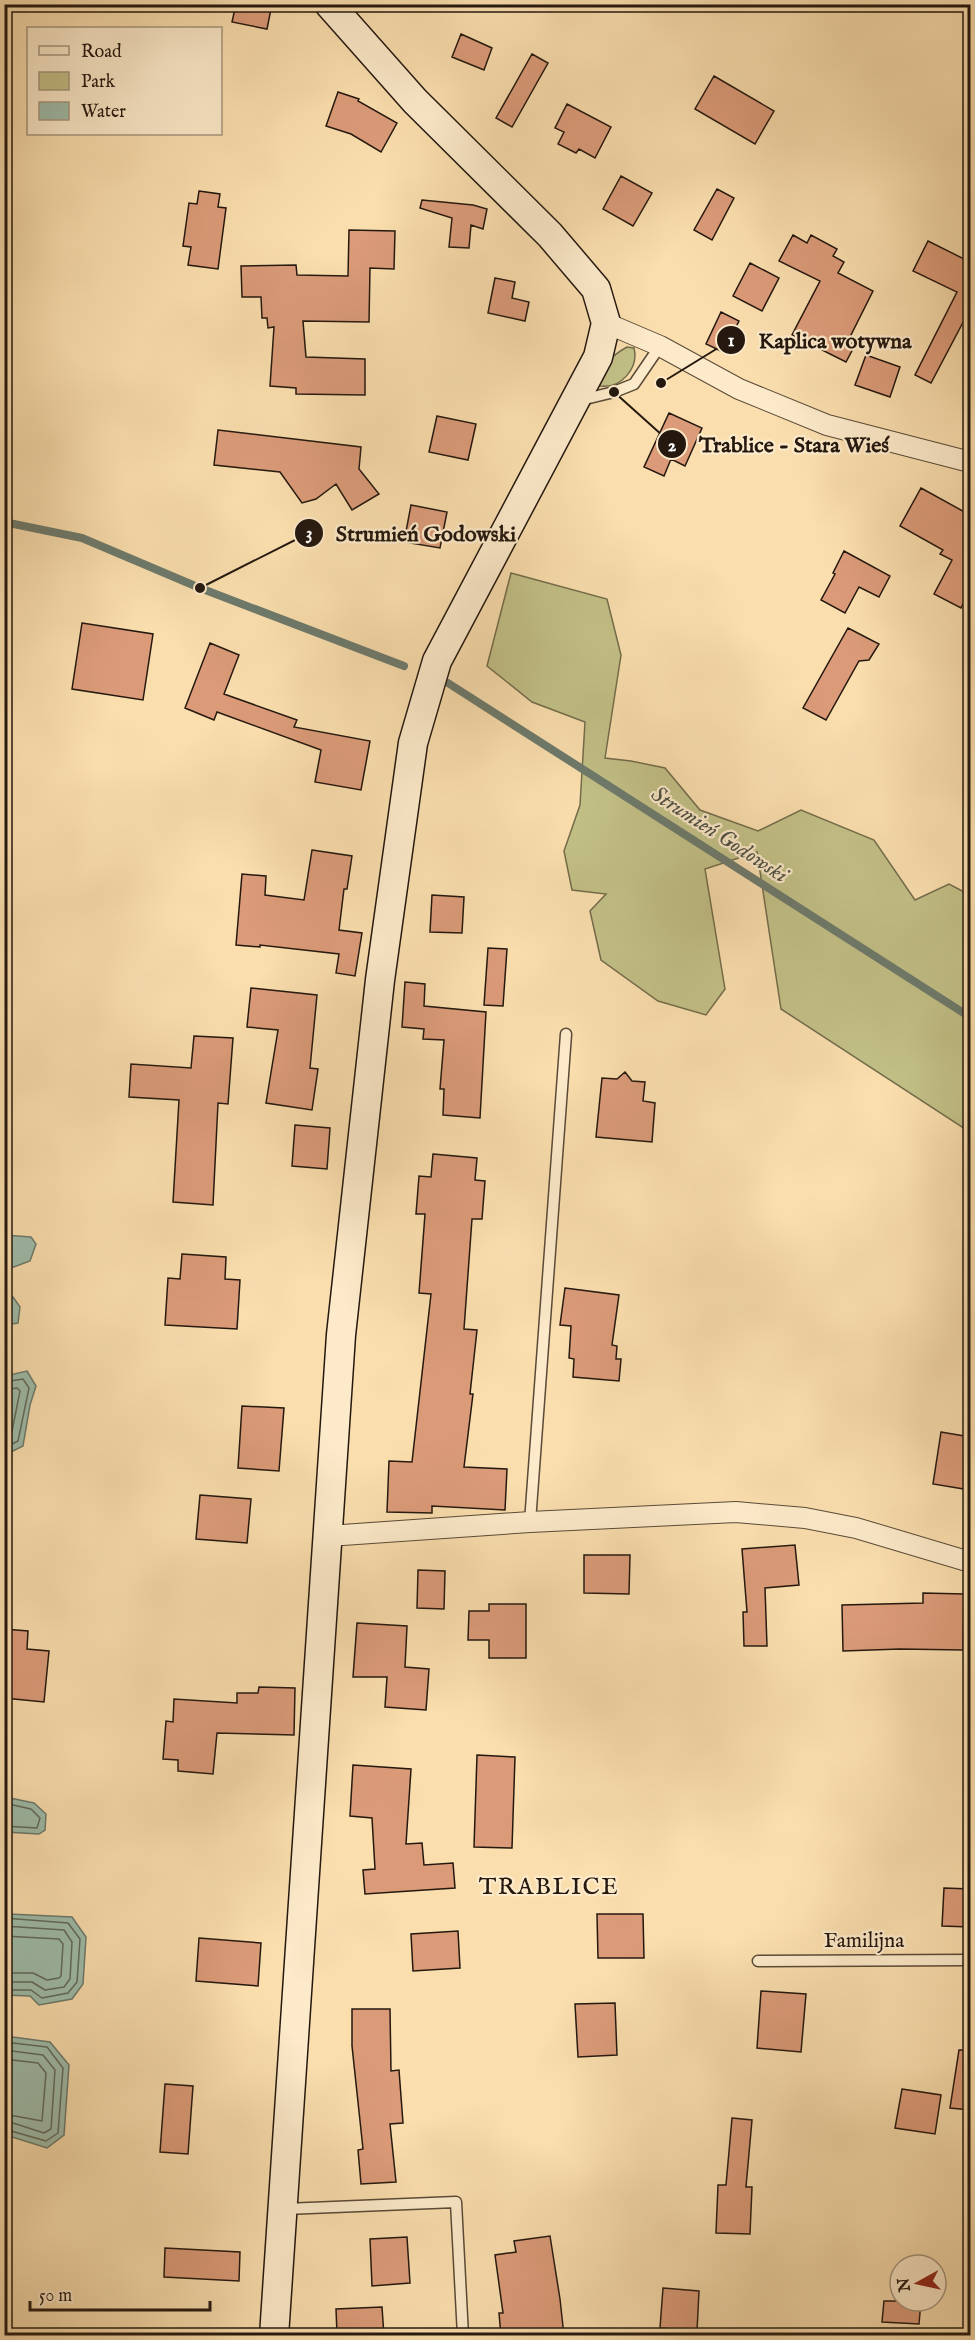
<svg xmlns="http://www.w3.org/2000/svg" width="975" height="2340" viewBox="0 0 975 2340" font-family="'IM FELL English',serif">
<rect width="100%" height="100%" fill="#fadeae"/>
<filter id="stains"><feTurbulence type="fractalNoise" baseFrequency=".00333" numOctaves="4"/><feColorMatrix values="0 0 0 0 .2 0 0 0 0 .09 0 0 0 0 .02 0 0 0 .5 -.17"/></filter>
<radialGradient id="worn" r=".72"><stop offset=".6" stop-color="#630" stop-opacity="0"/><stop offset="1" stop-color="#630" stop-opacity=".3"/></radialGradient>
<!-- green -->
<path fill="#c2c087" stroke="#736c4b" stroke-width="1.5" d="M627,347l7,1c5,20 -13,41 -34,38 -4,-17 14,-32 27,-39z
M511,573l96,26 14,56 -16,103 26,3 34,7 35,42 58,21 43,-21 73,30 41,60 34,-16 21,11v233l-5,1 -184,-120 -24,-157 -52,17 20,120 -19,26 -48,-14 -57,-41 -11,-49 16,-17 -34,-4 -8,-39 16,-46 5,-83 -53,-20 -45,-36z"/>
<!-- water -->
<path fill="#9ebcaa" stroke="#6d7a6c" stroke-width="1.5" d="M4,1235l27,2 5,7 -6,17 -19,7h-6z
M4,1295l9,2 7,10 -2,16 -13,2z
M27,1371l9,15 -6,19 -7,41 -18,9v-79z
M5,1797l29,6 12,11 -1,16 -6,4 -34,-2z
M5,1910l4,4 63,3 14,20 -3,47 -11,15 -33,6 -9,-9 -25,-1z
M5,2036l45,6 19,23 -5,70 -17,13 -38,-12 -4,1z"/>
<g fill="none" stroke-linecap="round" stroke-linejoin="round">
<!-- shore -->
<path stroke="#616a5c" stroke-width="1.5" d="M4,1382l19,-3 6,9 -11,53 -14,7
M4,1390l13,-2 3,3 -9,45 -7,4
M4,1803l27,6 9,9 -3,10 -33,-2
M4,1918l64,5 12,16 -3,43 -9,11 -26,5 -11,-8h-27
M4,1926l60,4 8,12 -2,37 -6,8 -19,3 -13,-8h-28
M4,1936l55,3 4,5 -2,32 -2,2 -12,2 -14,-7h-29
M4,2042l43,5 16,21 -5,65 -12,8 -35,-10h-7
M4,2050l39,5 12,15 -4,59 -7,4 -31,-10h-9
M4,2059l34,4 8,10 -4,48 -38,-7"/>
<!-- stream -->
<path stroke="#6d7a6c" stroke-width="8" d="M4,522l78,16 118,50 204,78
M448,683l522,334"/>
</g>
<!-- building -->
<path fill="#db9b79" stroke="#24180f" stroke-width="1.5" d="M236,4h36l-5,25 -35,-7z
M461,34l31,14 -8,22 -32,-13z
M532,54l16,9 -36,64 -16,-9z
M714,76l60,35 -19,33 -60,-35z
M338,92l21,7 -1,2 39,22 -16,29 -30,-18 -25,-8z
M567,104l44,23 -16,31 -16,-9 -3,4 -18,-9 6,-12 -9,-4z
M621,176l31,17 -19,33 -30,-17z
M717,189l17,9 -22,42 -18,-10z
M199,191l21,3 -2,13 8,1 -8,61 -30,-4 3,-18 -8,-1 6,-43 8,1z
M422,200l51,5 14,4 -4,20 -12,-4 -2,23 -20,-1 3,-29 -32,-10z
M349,230l46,1 -1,38 -24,-1 -1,54 -66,-1 3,36 59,2v36l-69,-1v-6l-26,-2 4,-59 -6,1 -1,-10h-5l-1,-21h-19l-1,-31 55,-1 1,10 51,1z
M793,235l14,8 4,-8 26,14 -4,7 11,6 -6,11 35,18 -25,50 7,4 -9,17 -54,-27 28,-54 -41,-20z
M928,241l42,21v47l-39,74 -16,-8 42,-83 -44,-21z
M750,263l29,15 -17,33 -29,-15z
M495,278l20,4 -3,16 17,4 -4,19 -37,-8z
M721,312l18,9 -16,31 -17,-8z
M866,355l34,12 -10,30 -35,-12z
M669,413l33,15 -17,38 -14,-7 -7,17 -20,-9z
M437,416l39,8 -8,36 -39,-8z
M218,430l143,17 -2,22 20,25 -27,16 -16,-26 -20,15 -14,4 -22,-31 -66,-7z
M921,488l49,27v74l-9,19 -27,-14 18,-34 -12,-6 3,-4 -43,-24z
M411,505l36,7 -7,36 -36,-6z
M844,551l46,25 -11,21 -20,-10 -14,26 -24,-13 14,-26 -2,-1z
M82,623l71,11 -10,66 -71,-11z
M848,628l31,16 -10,16 -10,1 -33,59 -23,-12z
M210,643l29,12 -15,39 73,26 -3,7 76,14 -9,49 -46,-8 6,-32 -104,-38 -3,8 -29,-12z
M312,850l40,6 -5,33h-3l-5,41 23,3 -7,43 -19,-3 3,-19 -79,-9v2l-24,-2 6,-71 24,2 -1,19 39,5z
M432,895l32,2 -2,36 -32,-1z
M488,948l19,1 -4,57 -19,-1z
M405,982l20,2 -1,22 62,6 -6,106 -37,-3 1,-26h-4l4,-49 -21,-1 1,-10 -22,-2z
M251,988l66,7 -7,73 8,1 -6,41 -46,-7 12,-73 -31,-3z
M194,1036l39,2 -5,66 -10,-1 -5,102 -40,-3 6,-102 -50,-3 2,-33 60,4z
M625,1072l7,9 13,1 -2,19 12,2 -3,39 -56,-5 6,-59 15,1z
M295,1125l35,3 -3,41 -35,-3z
M433,1154l44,4 -2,22 10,1 -3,38h-10l-8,110 13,1 -7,64h3l-9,73 43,2 -2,41 -73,-4v7l-45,-1 2,-51 23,1 19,-168 -12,-1 6,-79h-9l3,-38 12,1z
M182,1254l44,3 -1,22 15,1 -3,49 -72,-4 3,-47 12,1z
M565,1288l54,7 -7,50 5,1 -1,13h5l-2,22 -46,-4 1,-18 -5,-1 2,-32 -11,-1z
M242,1406l42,2 -5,63 -41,-3z
M941,1432l29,5v53l-37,-6z
M200,1495l51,4 -4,44 -51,-4z
M795,1545l4,40 -34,3 2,58h-23l-1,-34h4l-5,-63z
M584,1555h46l-1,39 -45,-1z
M418,1570l27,1 -1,38 -27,-1z
M923,1593l41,1 -1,56 -63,-1 -57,2 -1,-46 81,-2z
M489,1604h37v54h-37v-18h-21l1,-29h20z
M357,1623l50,3 -2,41 24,2 -3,41 -41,-3 2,-30h-34z
M4,1629l24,2 -1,18 22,2 -5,51 -40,-4z
M259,1687l36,1 -1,47 -77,-2 -4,41 -35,-3v-11l-15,-1 3,-38 7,1 1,-23 63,4v-10h21z
M477,1755l38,2 -3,91 -38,-1z
M353,1765l58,4 -5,75 16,-1 2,22 29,-2 2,25 -90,6 -2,-24 12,-1 -3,-51 -22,-2z
M944,1888l26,1v38l-28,-1z
M597,1914h46l1,44h-46z
M458,1931l2,37 -47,3 -2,-37z
M199,1938l62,5 -3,43 -62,-5z
M761,1991l45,3 -5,58 -44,-4z
M615,2003l2,52 -39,2 -3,-53z
M352,2009h38l1,62 8,-1 4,53 -13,1 6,58 -35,2 -3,-34 5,-1 -11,-103z
M959,2050h11v60l-20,-2z
M165,2084l28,2 -5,68 -28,-2z
M902,2089l39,6 -6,39 -40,-6z
M732,2118l20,2 -6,67h6l-2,47 -34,-1 2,-48h8z
M550,2236l10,63 4,37h-63l-2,-23h4l-8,-58 21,-3 -2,-11z
M407,2237l3,46 -38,3 -2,-47z
M165,2248l75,4 -1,29 -75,-4z
M663,2288l36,3 -2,40 -37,-3z
M884,2301h37l-2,23 -37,-2z
M382,2307l2,29 -47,-2 -1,-25z"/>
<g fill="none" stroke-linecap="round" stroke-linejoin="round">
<!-- lane casing -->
<g stroke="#5a4a37" stroke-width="13">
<path id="lane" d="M581,400l33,-8 20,-8 26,-38
M530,1522l36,-488
M758,1961l212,-1
M285,2209l171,-7 7,134"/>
</g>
<!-- street casing -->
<g stroke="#5a4a37" stroke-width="22">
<path id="street" d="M606,323l54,23 79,43 88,36 143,37
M328,1536l202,-14 206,-10 69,6 51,10 114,34"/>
</g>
<!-- secondary casing -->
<g stroke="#24180f" stroke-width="31">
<path id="secondary" d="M274,2336l67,-1001 39,-355 33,-237 24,-82 161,-304 8,-34 -10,-34 -46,-54 -135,-134 -86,-97"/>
</g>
<!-- lane -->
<use href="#lane" stroke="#fceaca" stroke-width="10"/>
<!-- street -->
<use href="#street" stroke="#fceaca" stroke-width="20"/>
<!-- secondary -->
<use href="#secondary" stroke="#fceaca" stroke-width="28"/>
</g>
<g text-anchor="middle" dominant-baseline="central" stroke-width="4.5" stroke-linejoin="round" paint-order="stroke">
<!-- street labels -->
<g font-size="21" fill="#24180f" stroke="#fceaca">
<text x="864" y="1941">Familijna</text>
</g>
<!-- water labels -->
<g font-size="22" font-style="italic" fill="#4f5145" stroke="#fceaca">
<text transform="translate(719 835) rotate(33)">Strumień Godowski</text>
</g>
<!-- quarter labels -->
<g font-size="24" letter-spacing="1.5" fill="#24180f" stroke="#fceaca">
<text x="549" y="1887">TRABLICE</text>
</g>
</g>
<!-- callouts -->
<path fill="none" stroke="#24180f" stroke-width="2" d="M661 383L731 340M614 392L672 444M200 588L309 533"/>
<g fill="#24180f" stroke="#fceaca" stroke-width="2">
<circle cx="661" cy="383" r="6"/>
<circle cx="614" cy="392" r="6"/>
<circle cx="200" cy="588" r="6"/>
<circle cx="731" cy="340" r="15"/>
<circle cx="672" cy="444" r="15"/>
<circle cx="309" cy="533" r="15"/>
</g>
<g font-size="18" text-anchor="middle" font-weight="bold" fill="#fff">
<text x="731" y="346">1</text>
<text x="672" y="451">2</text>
<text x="309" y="539">3</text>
</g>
<g font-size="22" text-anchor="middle" font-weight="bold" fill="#24180f" stroke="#fceaca" stroke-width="4.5" stroke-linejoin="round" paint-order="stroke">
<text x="835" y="348">Kaplica wotywna</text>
<text x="794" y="452">Trablice - Stara Wieś</text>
<text x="426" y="541">Strumień Godowski</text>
</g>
<!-- margin -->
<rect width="975" height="2340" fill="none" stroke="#fadeae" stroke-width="24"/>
<rect x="6" y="6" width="963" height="2328" fill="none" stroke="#24180f" stroke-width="3"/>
<rect x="12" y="12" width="951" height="2316" fill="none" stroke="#24180f" stroke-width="1.5"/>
<!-- legend -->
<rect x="27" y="27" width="195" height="108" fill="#fceaca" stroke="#a6967f" stroke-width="1.5"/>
<rect x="39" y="46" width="30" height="9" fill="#fceaca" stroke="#a6967f" stroke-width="1.5"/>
<text x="81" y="57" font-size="18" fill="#24180f">Road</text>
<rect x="39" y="72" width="30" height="18" fill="#c2c087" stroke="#a6967f" stroke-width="1.5"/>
<text x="81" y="87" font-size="18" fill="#24180f">Park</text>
<rect x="39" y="102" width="30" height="18" fill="#9ebcaa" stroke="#a6967f" stroke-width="1.5"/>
<text x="81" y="117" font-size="18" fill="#24180f">Water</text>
<!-- north arrow -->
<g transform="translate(918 2283) rotate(262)"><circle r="28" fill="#fceaca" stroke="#a6967f" stroke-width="1.5"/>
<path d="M0-4.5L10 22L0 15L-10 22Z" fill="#8f2418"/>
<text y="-9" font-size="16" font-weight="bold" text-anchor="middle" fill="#24180f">N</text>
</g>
<!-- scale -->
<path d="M30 2301v9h180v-9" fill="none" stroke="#24180f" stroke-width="3"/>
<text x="39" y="2301" font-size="18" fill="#24180f" stroke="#fceaca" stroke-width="4.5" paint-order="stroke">50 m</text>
<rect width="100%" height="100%" filter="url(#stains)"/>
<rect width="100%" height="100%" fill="url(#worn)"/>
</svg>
